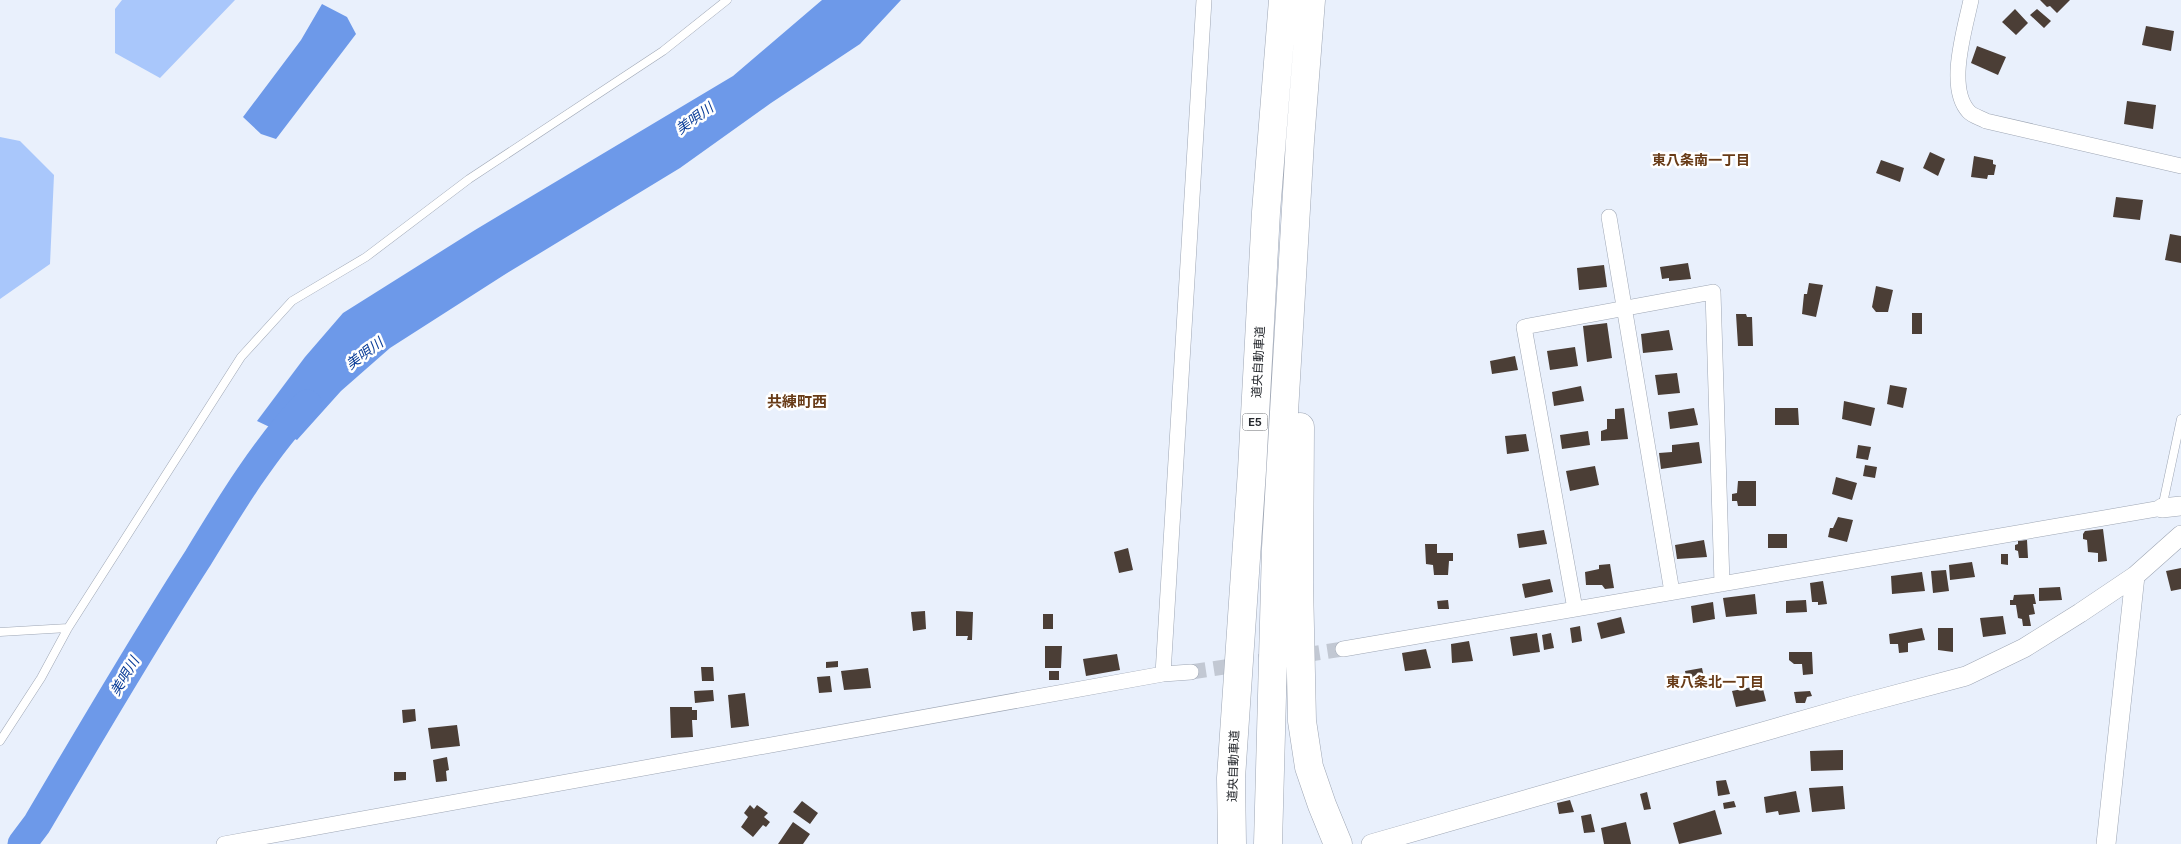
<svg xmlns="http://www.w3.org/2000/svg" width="2181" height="844" viewBox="0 0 2181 844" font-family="Inter,'Noto Sans JP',sans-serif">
<rect width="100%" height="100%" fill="#e9f0fc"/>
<!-- green -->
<path fill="#a9c7fb" d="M122,0h113l-75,78 -45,-25v-44z
M0,137l20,4 34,34 -4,89 -50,35z"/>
<!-- water -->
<path fill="#6d99e9" d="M822,0h79l-41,44 -89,59 -91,65 -176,107 -114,73 -49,43 -44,49 -40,-19 48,-64 38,-44 132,-83 258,-154z
M322,4l25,13 9,17 -80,105 -15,-5 -18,-17 58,-77z"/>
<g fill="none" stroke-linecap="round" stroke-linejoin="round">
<!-- river -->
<path stroke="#6d99e9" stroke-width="29" d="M22,844l15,-20c53,-90 105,-179 161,-266 31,-51 68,-112 109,-154"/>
</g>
<!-- building -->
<path fill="#4b3e36" d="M2040,0h30l-13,13 -7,-7 -3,1z
M2015,9l13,14 -12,12 -14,-13z
M2037,9l14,12 -7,7 -14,-13z
M2146,26l28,5 -3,20 -29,-6z
M1977,46l29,11 -8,18 -27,-12z
M2127,101l29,4 -3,24 -29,-5z
M1930,152l15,7 -7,17 -15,-8z
M1974,156l19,4v4l3,1 -2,10h-6l-1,4 -16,-2z
M1881,160l23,8 -4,14 -24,-9z
M2116,197l27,3 -3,20 -27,-3z
M2170,234l11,2v27l-16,-3z
M1688,263l3,16 -22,2v-3l-7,1 -2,-12z
M1604,265l3,22 -28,3 -2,-22z
M1809,283l14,2 -7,32 -14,-3 2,-20h3z
M1876,286l17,4 -5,22h-12l-4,-5z
M1912,313h10v21h-10z
M1736,314h10l1,3h5l1,29h-15z
M1607,323l5,35 -25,4 -4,-36z
M1669,330l4,20 -30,3 -2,-19z
M1575,347l3,19 -28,4 -3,-19z
M1515,356l3,14 -26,4 -2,-13z
M1677,373l3,20 -22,2 -3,-20z
M1890,385l17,3 -4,20 -16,-4z
M1581,386l3,15 -30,5 -2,-14z
M1844,401l31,7 -4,18 -29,-7z
M1624,408l4,31 -27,2v-10l6,-2v-10h8v-10z
M1694,408l4,17 -28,4 -2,-17z
M1775,408h23l1,17h-24z
M1588,431l2,14 -28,4 -2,-14z
M1526,434l3,17 -22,3 -2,-18z
M1699,442l3,21 -41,6 -2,-16 13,-1v-7z
M1858,445l13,2 -3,13 -12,-2z
M1865,465l12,2 -2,11 -12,-2z
M1595,466l4,19 -29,6 -4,-20z
M1836,477l21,6 -5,17 -20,-6z
M1738,481h18v25h-18l-1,-5h-5v-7l5,-1z
M1838,517l15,3 -6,22 -19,-5 2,-9h3z
M2103,529l4,32 -9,1v-9l-10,-1 -1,-12 -4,-1v-5l2,-3z
M1544,530l3,14 -28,4 -2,-14z
M1768,534h19v14h-19z
M1704,540l3,17 -30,2 -2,-14z
M2027,540l1,18h-9l-1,-7 -3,-1v-5l3,-1v-3z
M1425,544h12v9h16v8h-4l-1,14h-14l-1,-10 -7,-1z
M1128,548l5,22 -14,3 -5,-21z
M2001,554h7v11l-7,-1z
M1972,562l3,15 -25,3 -1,-15z
M1610,564l4,24 -9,1 -3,-4h-16l-1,-13 14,-3v-4z
M2181,568v21l-10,2 -5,-20z
M1946,570l3,21 -16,2 -2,-22z
M1922,572l3,19 -33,3 -1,-18z
M1550,579l3,13 -28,6 -3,-14z
M1823,581l4,23 -9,1v-3h-6l-2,-19z
M2060,587l2,13 -23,1v-13z
M1755,594l2,20 -31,3 -3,-19z
M2034,594l2,10h-3l2,10 -6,1 2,11h-8l-1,-7 -4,-1 -2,-13h-6v-5h3l1,-5z
M1448,600l1,9h-11l-1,-8z
M1806,600l1,12 -21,1v-12z
M1713,602l2,17 -22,4 -2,-17z
M925,611l1,18 -13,2 -2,-19z
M956,611l17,1 -1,28h-5l1,-4h-12z
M1043,614h10v15h-10z
M2003,616l3,18 -23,3 -3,-19z
M1621,617l4,16 -24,6 -4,-16z
M1580,626l2,15 -10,2 -2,-15z
M1922,628l3,12 -17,3v9l-9,1 -1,-9h-8l-1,-10z
M1938,628h15v24l-15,-2z
M1537,633l3,19 -27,4 -3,-19z
M1551,633l3,15 -10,2 -2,-15z
M1469,641l4,20 -21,2 -1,-19z
M1045,646h17l-1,22h-16z
M1426,649l5,19 -26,3 -3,-18z
M1789,652h23l1,22 -10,1 -1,-11h-8l-5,-4z
M1117,654l3,16 -34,6 -3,-17z
M838,661v6l-12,1v-6z
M701,667h12l1,14h-12z
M868,668l3,20 -27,2 -3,-19z
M1702,668l3,14 -17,4 -3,-15z
M1049,671h10v9h-10z
M830,676l2,16 -13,1 -2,-16z
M1762,685l4,16 -30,6 -4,-16z
M713,690l1,11 -19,2 -1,-12z
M1810,691l2,5 -5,1 -2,6h-9l-2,-11z
M745,693l4,33 -18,2 -3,-33z
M670,707h22v3h5v10h-5l1,17 -22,1z
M415,709l1,12 -13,2 -1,-13z
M457,725l3,21 -29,3 -3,-21z
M1843,750v20l-32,1 -1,-20z
M447,757l2,13 -3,1 1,10 -11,1 -3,-22z
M394,772h12v8l-12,1z
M1726,780l4,14 -12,2 -2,-15z
M1843,786l2,23 -33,3 -3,-24z
M1796,791l4,21 -21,3 -1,-4 -12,2 -2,-16z
M1647,792l4,17 -7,1 -4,-16z
M1570,800l4,12 -15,2 -2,-11z
M802,801l16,12 -8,11 -17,-12z
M1734,801l2,6 -12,2 -1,-6z
M750,805l4,4 3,-4 11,8 -4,4 6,5 -4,5 -3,-2 -10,12 -12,-10 7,-10 -4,-4z
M1715,810l7,24 -43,10 -6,-21z
M1591,814l4,18 -11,1 -3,-17z
M793,822l17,12 -7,10h-25z
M1626,822l5,22h-27l-3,-16z"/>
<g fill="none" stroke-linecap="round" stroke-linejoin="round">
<!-- minor-tunnel -->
<path stroke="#c2c8d3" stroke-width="15" stroke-dasharray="15 8" stroke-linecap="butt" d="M1191,672l152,-23"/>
<!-- service casing -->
<g stroke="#9ea6b4" stroke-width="9">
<path id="service" d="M2162,508l19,-89
M0,632l68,-4
M0,741l41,-63 27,-50 173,-271 51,-56 74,-44 103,-78 194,-128 64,-51"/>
</g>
<!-- minor casing -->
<g stroke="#9ea6b4" stroke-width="16">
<path id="minor" d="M1971,0c-6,29 -25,88 -2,112 4,4 12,6 17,9l195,45
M1609,217l63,375
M1575,609l-51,-282 189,-35 9,292
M1343,649l819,-141
M1163,674l41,-674
M224,844l939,-170 28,-2"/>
</g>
<!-- tertiary casing -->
<g stroke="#9ea6b4" stroke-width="20">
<path id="tertiary" d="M2162,508l19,-2
M1371,844l482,-138 113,-30 58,-28 56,-35 55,-37 46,-41
M2106,844l29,-268"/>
</g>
<!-- motorway casing -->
<g stroke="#9ea6b4" stroke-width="29">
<path id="motorway" d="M1300,427l-1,156 3,138 7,46 13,38 16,39
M1232,844l-1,-66 21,-308 14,-258 17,-212
M1268,844l8,-296 24,-407 11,-141"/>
</g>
<!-- service -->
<use href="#service" stroke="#fff" stroke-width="8"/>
<!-- minor -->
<use href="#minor" stroke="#fff" stroke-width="15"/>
<!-- tertiary -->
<use href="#tertiary" stroke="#fff" stroke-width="19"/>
<!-- motorway -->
<use href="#motorway" stroke="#fff" stroke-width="28"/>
</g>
<g text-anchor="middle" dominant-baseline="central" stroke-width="5" stroke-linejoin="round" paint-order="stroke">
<!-- shield labels -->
<rect fill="#fff" stroke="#66686c" stroke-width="1" x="1242.5" y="413.5" width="25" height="17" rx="4"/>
<g font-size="11" font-weight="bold" fill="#25282d">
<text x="1255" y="422">E5</text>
</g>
<!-- street labels -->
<g font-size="12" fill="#25282d" stroke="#fff">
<text transform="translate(1258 362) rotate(-87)">道央自動車道</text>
<text transform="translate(1233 766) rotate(-88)">道央自動車道</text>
</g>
<!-- water labels -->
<g font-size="14" font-style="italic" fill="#0a3d98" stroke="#fff">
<text transform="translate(694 118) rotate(-36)">美唄川</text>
<text transform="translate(364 353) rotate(-37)">美唄川</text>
<text transform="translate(124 676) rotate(-59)">美唄川</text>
</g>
<!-- neighbourhood labels -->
<g font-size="14" font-weight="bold" fill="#683b17" stroke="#fff">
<text x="1701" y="159">東八条南一丁目</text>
<text x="1715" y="681">東八条北一丁目</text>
</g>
<!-- quarter labels -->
<g font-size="15" font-weight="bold" fill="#683b17" stroke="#fff">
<text x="797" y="401">共練町西</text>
</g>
</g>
</svg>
